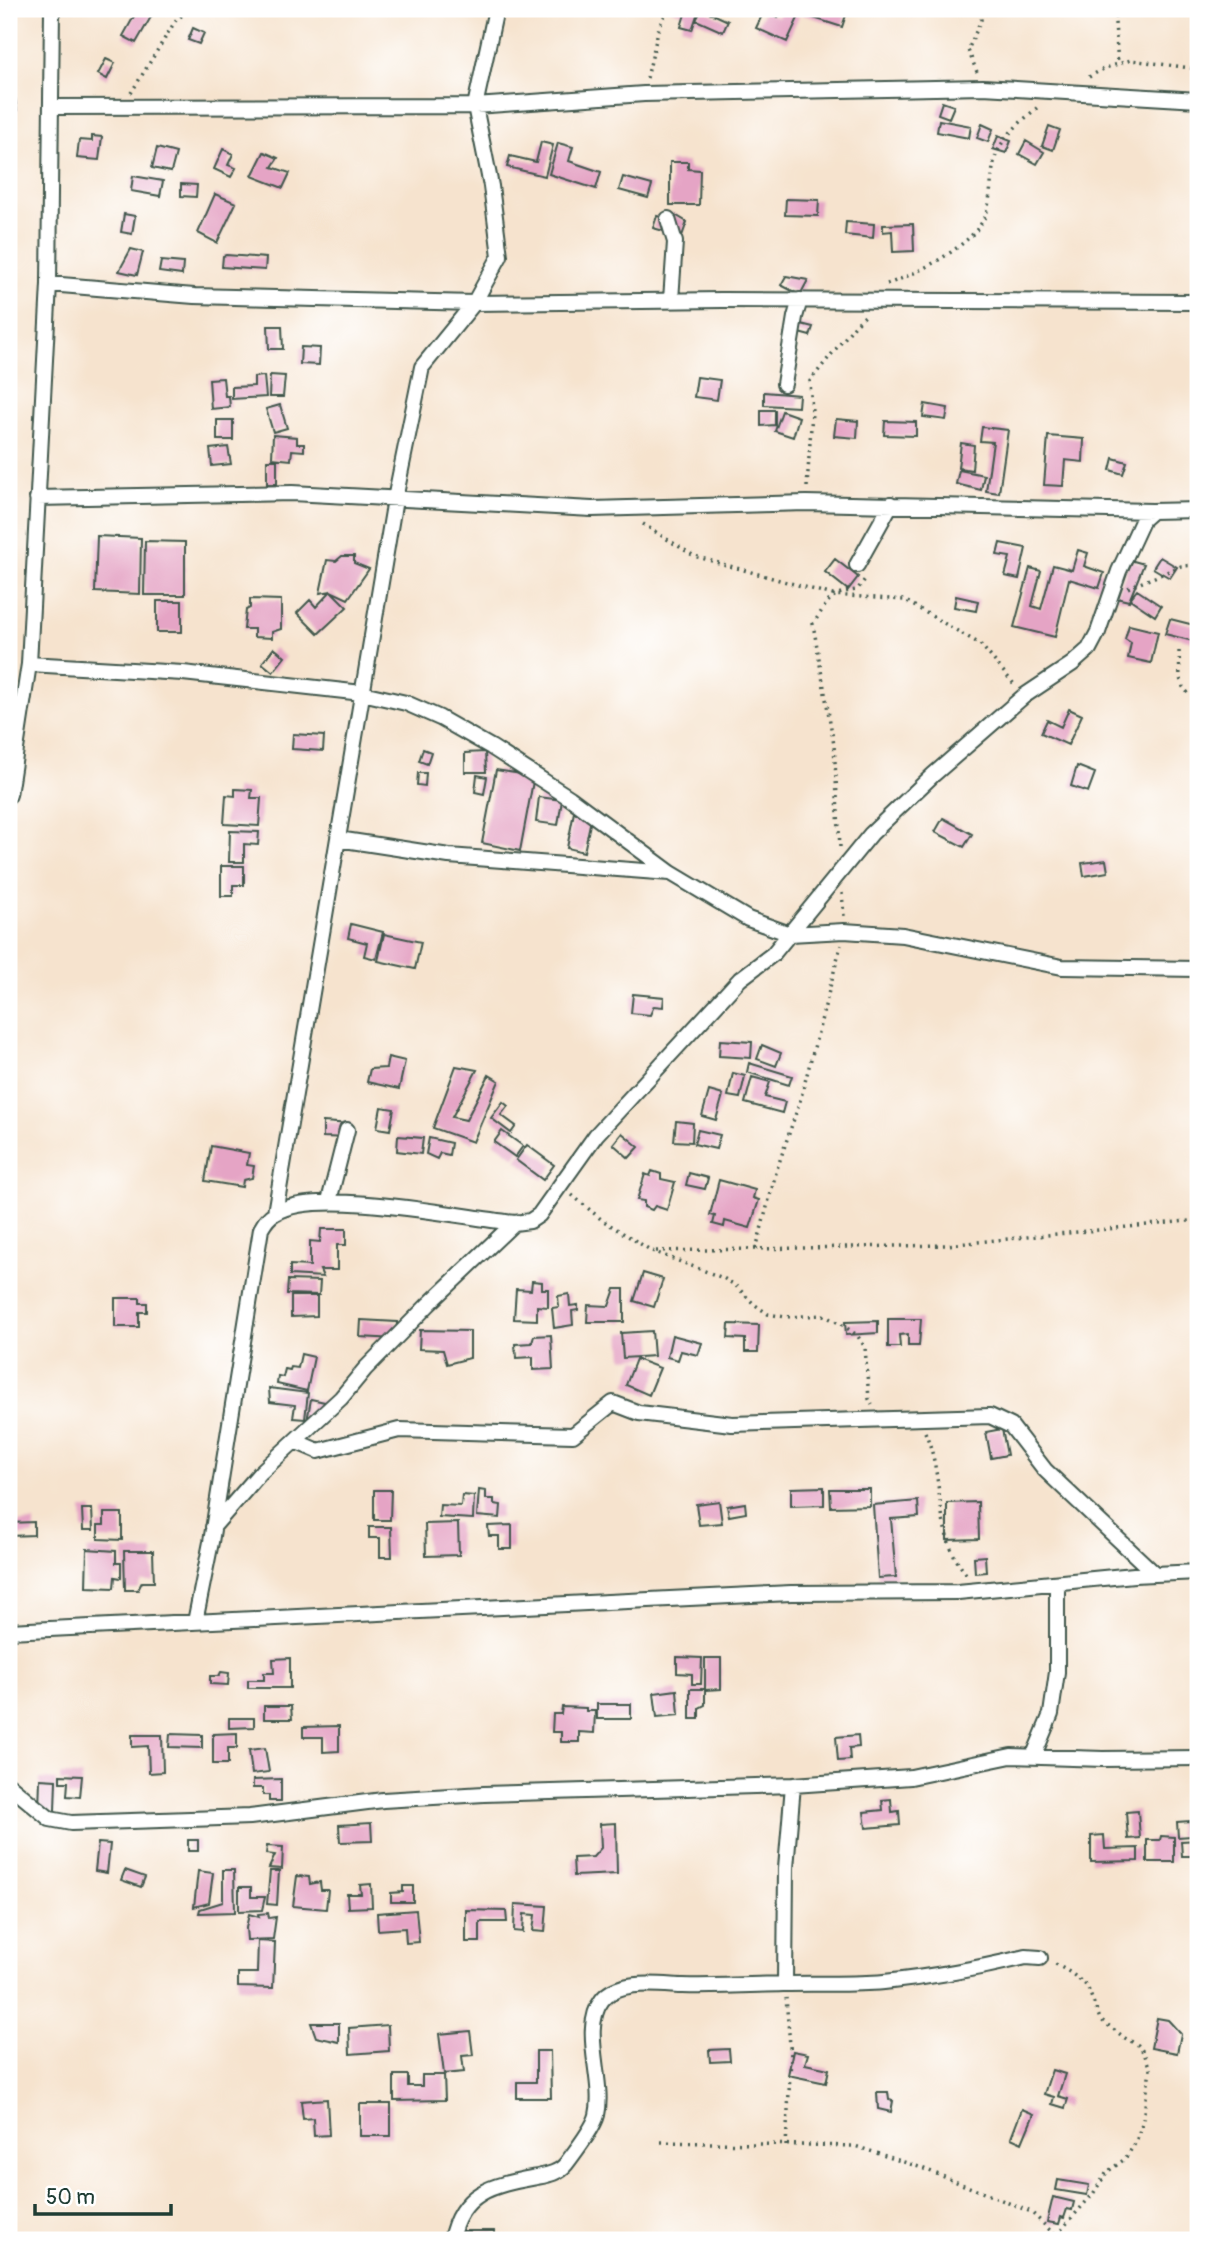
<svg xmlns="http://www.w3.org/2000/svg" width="1207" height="2249" viewBox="0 0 1207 2249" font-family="Pangolin,sans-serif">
<rect width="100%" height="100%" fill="#fff"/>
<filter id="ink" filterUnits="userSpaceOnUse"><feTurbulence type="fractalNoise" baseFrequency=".0143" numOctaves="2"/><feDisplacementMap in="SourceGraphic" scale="14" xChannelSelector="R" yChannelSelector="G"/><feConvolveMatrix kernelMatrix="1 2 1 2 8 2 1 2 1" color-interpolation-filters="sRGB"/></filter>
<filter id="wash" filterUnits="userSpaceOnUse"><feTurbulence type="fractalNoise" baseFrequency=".00686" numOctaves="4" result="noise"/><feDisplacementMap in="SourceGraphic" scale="28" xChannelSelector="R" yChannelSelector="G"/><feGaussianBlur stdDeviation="1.57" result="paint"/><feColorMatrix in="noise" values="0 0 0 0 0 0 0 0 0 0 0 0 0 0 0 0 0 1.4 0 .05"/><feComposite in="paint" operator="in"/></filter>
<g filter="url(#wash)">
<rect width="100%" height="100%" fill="#f6e3ce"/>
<g id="blocks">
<!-- building -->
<path fill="#e5a4c5" d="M138,9l17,1 -19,33 -13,-7z
M669,9h30l-7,21 -11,-3 4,-13z
M702,9l26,12 -5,11 -27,-12z
M782,9h12l-2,4 7,3 -12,26 -31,-14 8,-17 14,6z
M799,9h49l-6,18 -44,-14z
M193,28l11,5 -5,11 -11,-4z
M106,59l9,4 -8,16 -9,-5z
M15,98l2,13 -8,1v-13z
M942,102l12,4 -5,12 -11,-4z
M939,120l32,6 -2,12 -32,-6z
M982,124l11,5 -5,13 -11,-4z
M1049,126l11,4 -7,20 -11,-4z
M92,136l10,1 -3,23 -22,-2 2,-18 13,1z
M998,136l13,5 -5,12 -13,-4z
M1026,141l18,11 -7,12 -18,-10z
M541,142l12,3 -8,31 -38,-9 3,-11 26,6z
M558,143l15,4 -4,14 32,11 -5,17 -47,-15z
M157,148l19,5 -5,19 -19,-4z
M223,149l10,5 -5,11 8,3 -5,9 -17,-8z
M264,152l14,6 -6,9 18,6 -7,15 -31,-12z
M670,162h18v7l12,1 -1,35h-29z
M133,176l30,5 -3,15 -29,-5z
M623,177l29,8 -4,13 -29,-8z
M181,184l16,1 -1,12 -15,-1z
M215,194l21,9 -19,40 -19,-10z
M786,199l33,1 -1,16 -33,-1z
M672,213l15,9 -5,14 -29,-8 4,-12 8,2z
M124,214l11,2 -3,18 -11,-2z
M846,222l28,2 -1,14 -28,-3z
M913,224l1,27 -21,1 -1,-21 -9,1v-7z
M131,249l12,3 -6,23 -18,-4z
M226,255l40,3 -1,12 -43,-3 1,-11z
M161,261l22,2 -1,12 -23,-3z
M786,276l22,4 -8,15 -19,-10z
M797,323l16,4 -3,9 -15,-4z
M268,326h14l1,23h-14z
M301,347l19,1 -1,17 -19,-1z
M270,375l15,1 -2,21h-14z
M264,376l2,21 -34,2v-12l22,-1v-9z
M697,377l23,3 -3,20 -23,-3z
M223,378l2,18h4l1,11 -19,2 -2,-30z
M764,392l35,3 -1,12 -34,-2z
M925,404l23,4 -2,12 -23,-3z
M280,405l7,23 -14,4 -7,-23z
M761,410h14v15l-14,1z
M782,411l17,6 -6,20 -18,-6z
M836,419l22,2 -1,17 -23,-2z
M217,420h16v20h-16z
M885,421l31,1v14l-32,-1z
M982,427l26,3 -9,63 -13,-2 7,-49 -13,-1z
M273,435l24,2v7h7v7l-12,-1 -1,10 -19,-2z
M1048,436l36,3 -1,23 -18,-2 -2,26 -19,-1z
M961,443l13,2 -2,25 -14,-2z
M228,447l3,17 -19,2 -2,-17z
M1113,458l14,4 -4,12 -13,-4z
M267,460h10v24h-10z
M959,470l25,5 -3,15 -25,-6z
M97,536l44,2 -1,56 -45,-2z
M145,541l40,1v53h-41z
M1000,543l26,5 -7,31 -14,-3 5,-19 -13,-2z
M1078,550l10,3 -4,13 20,7 -5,15 -30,-9 -14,58 -41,-10 16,-59 11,3 -9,35 9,3 12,-44 19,5z
M342,556h12v7l15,6 -21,30 -17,-8 -11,2 7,-33 9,1z
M1160,557l17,10 -7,11 -17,-10z
M835,559l23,18 -10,13 -23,-18z
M1130,560l14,4 -15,37 -13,-3z
M1137,590l24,16 -6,10 -25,-17z
M331,591l16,16 -29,27 -21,-21 13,-13 6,7z
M956,596l22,5 -2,10 -22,-4z
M250,599l31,1v29l-9,3v6l-18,-1v-8h-10l2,-19 4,-2z
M157,601h25v31h-25z
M1170,619l28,7 -5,15 -28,-7z
M1129,625l29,7 -7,31 -23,-5 3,-15 -6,-4z
M274,648l11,9 -12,15 -11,-9z
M1069,709l13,6 -14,30 -27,-12 6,-13 14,7z
M293,734l31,2 -1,15 -31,-2z
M423,749l8,3 -4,12 -8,-3z
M485,752l1,20h-21v-19z
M1077,766l18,7 -7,19 -17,-6z
M496,770l38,6 -14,75 -38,-8z
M418,773h8l-1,13 -8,-1z
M477,775l10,2 -3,17 -9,-2z
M235,789l17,1 -1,8h10l-2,28 -35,-2 2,-29 9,1z
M539,797l23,3 -4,25 -22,-3z
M574,812l17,7 -7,33 -17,-4z
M943,818l29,16 -8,13 -29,-15z
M230,831l29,1 -1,13 -14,-1v18h-15z
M1106,860l2,12 -24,4 -2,-13z
M221,866h23v19h-11v11h-12z
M351,924l32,8 -7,27 -12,-3 3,-13 -19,-5z
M384,934l37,8 -6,27 -37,-8z
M633,994l31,3 -1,10 -9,-1 -4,9 -19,-2z
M720,1040l32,2 -1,16 -32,-2z
M762,1045l19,8 -5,13 -19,-7z
M388,1057l17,4 -6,28 -32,-7 3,-13 16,-1z
M749,1063l43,13 -3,9 -42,-13z
M456,1066l21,4 -25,47 14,3 23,-45 10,6 -26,61 -40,-14z
M733,1073l12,3 -5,22 -12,-2z
M752,1077l18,5 -5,15 20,5 -3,11 -37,-10z
M709,1091l14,4 -7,25 -14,-4z
M503,1102l5,4 -7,9 15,11 -5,7 -20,-15z
M381,1107l13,2 -4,21 -13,-2z
M676,1121l17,2 -1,19 -18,-1z
M323,1122l28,2 -1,14 -27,-1z
M698,1130l22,5 -4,14 -22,-5z
M502,1131l21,15 -8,11 -21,-15z
M622,1133l17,14 -10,11 -16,-14z
M398,1136l25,2 -2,16 -24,-3z
M429,1138l22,5 -2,12 -9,-2 -3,6 -11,-5z
M527,1145l27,20 -11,15 -27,-20z
M211,1146l38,7 -2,12 7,1 -2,12 -9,2 -1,7 -37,-6z
M652,1171l9,3v5l14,3 -8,28 -12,-4 -3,4 -8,-3v-6l-7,-1 8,-26 5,2z
M689,1173l19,5 -3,11 -19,-4z
M719,1180l36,10 -2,8 6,2 -9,28 -25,-7 -1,6 -11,-3 2,-8 -5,-1z
M321,1229h25v16h-9v25h-17l3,7 -33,-2v-10l20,1v-25l10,1z
M643,1273l20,6 -9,28 -20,-6z
M288,1280l32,1 -1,14 -32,-1z
M532,1281l10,1v7h6v18l-11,-1v14l-23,-1 2,-30 15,1z
M615,1289h9v33h-37l1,-17 21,1z
M569,1294l1,12 8,-1v5l-6,1 1,14 -19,3 -2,-20 7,-1 -1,-11z
M291,1296h26v20l-26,1z
M115,1298h25v5h7v9h-8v15h-24z
M888,1319h33l-2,27h-11v-12l-9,1 1,12h-12z
M361,1320l36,2 -1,17 -36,-2z
M878,1321v12l-32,2 -1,-13z
M729,1324l30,1 -1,27h-13v-13l-17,-1z
M420,1330l50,1v27l-23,6 -4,-14 -24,-1z
M652,1331l2,25 -31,2 -2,-25z
M551,1335l2,34 -20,1v-13l-17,1 -1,-14 17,-1 2,-7z
M672,1335l30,8 -4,12 -17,-4 -3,9 -11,-3z
M301,1354l13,3 -7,34 -30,-7 1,-8 5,1 2,-8 5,1 1,-3 7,1z
M636,1359l24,9 -11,27 -23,-10z
M269,1388l39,5 -3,26 -12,-1 2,-13 -25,-3z
M311,1399l23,5 -27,17z
M1002,1429l5,26 -16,3 -5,-26z
M824,1487v18l-33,1v-18z
M830,1489h40v17l-39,1z
M374,1490h17l-1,30h-16z
M479,1490l7,1v8h8v5l7,1 -1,13 -23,-2z
M462,1495l12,1 -1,23 -34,-2 1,-12 21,1z
M719,1501l3,22 -23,2 -3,-21z
M918,1501l1,16 -28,2 5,58 -18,1 -5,-73z
M978,1502l1,37 -32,1v-37z
M745,1503l1,10 -17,3 -2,-10z
M82,1509h10l1,21h-10z
M104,1513h18v27l-24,-1v-14h6z
M34,1522v13l-25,1v-13z
M458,1523l1,32 -33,1 -1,-32z
M512,1525v24h-13v-13h-10l-1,-10z
M369,1527h22l1,30h-12v-19h-11z
M87,1549l29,2v12h5v15l-6,-1 -1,11 -28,-1z
M124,1551h29l1,31h-12l-4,8h-13z
M985,1556l1,16 -11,1 -1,-16z
M677,1657l25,1 -1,26h-9v-10l-15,-1z
M290,1658v30h-42v-8h16v-7h10l-1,-14z
M705,1658h16v31l-16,1v15l-6,3v11h-9v-30h15z
M221,1672l8,1 -1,12 -18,-1v-8h9z
M677,1690l2,25 -22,2 -3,-24z
M597,1704h34v15h-34z
M264,1706h27l1,13h-28z
M562,1707l24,1v3h9l-1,22 -15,-1v10h-18v-10h-9l1,-18h8z
M229,1718h25v9l-25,1z
M339,1726v25l-16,1v-15h-20v-10z
M237,1733v15h-9v16h-15v-30z
M170,1734l32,1v13l-33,-1z
M132,1735h30l1,37 -14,1 -1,-27 -16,1z
M858,1735l1,12 -10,1 1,12 -12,1 -2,-24z
M265,1748l4,24 -17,2 -3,-24z
M60,1775l22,1 -2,21 -13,-1 1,-14h-8z
M40,1779l16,1 -1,31 -16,-1z
M281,1779v22h-12v-6h-6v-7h-10v-8z
M891,1799l1,13 7,-1 1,14 -34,3 -2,-16 19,-2 -1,-10z
M1138,1811l2,27 -12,1 -2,-27z
M1190,1821l1,15 -13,1 -1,-15z
M371,1823l1,18 -32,1 -1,-17z
M616,1823l1,51 -43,2 -1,-18 20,-1 8,-9 -1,-24z
M1104,1835l1,14 33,-1v13l-47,1v-26z
M1161,1836l13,1v25h-27v-22h13z
M188,1840h10v11h-10z
M1198,1840v16h-16l-1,-15z
M98,1843l12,1 -3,29 -12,-2z
M267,1846l16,1 -1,22 -13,-1 6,-13 -9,-1z
M125,1870l20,7 -4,10 -20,-7z
M223,1870h11l1,42 -36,1 1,-4 23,-7z
M198,1871l15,2 -4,30 -15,4z
M270,1871h9l-2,34 -10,-1z
M297,1876l12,1 1,7 10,-2 1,8h7l-2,19 -33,-3z
M371,1884l1,23 -24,1 -1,-14h14l-1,-9z
M403,1886h10v16h-22v-9l12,-1z
M239,1887h12v10h14l-3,13 -23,1z
M515,1904l32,2 -2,26 -12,-1 2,-16 -11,-1 -1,18 -9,-1z
M416,1910l3,32 -13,1 -1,-15 -27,2 -1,-17z
M466,1910l40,1 1,11h-27v20h-14z
M268,1913l1,5 7,-1 -3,22 -26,1 -1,-12 3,-14 10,3 -1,-3z
M258,1941l17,1 -2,46 -35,-1v-14h19z
M1157,2018l11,2 13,14 -4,19 -26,-5z
M311,2023h28v19l-23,-5z
M388,2025l1,26 -39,3 -1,-26z
M470,2031l3,24 -11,1 2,16 -20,2 -5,-40z
M729,2049l1,12 -20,1 -1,-12z
M536,2051h14l1,47h-34v-16h19z
M793,2051l15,3 -3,10 24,5 -3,14 -38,-8z
M1052,2070l13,4 -7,22 10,3 -3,9 -13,-4 2,-7 -10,-3z
M394,2075h14v11h14v-11h22l1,25 -51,1z
M877,2092h11l1,8 4,1 -2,11 -13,-3z
M327,2099l2,36 -15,1 -1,-18 -10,1 -2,-18z
M360,2104h31v32h-31z
M1022,2109l12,5 -12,29 -11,-5z
M1058,2180l31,5 -2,10 -31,-5z
M1053,2197l21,5 -2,8 -5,-1 -3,9 -3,-1 -2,7 -12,-2z
M459,2231h35l1,9h-35z"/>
</g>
</g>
<g filter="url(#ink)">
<use href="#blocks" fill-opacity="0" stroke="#3f564b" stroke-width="2"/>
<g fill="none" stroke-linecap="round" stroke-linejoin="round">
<!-- minor casing -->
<g stroke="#3f564b" stroke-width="18">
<path id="minor" d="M51,107l424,-1 169,-12 339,-7 215,13
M668,219l7,23 -4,58
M49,284l145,12 280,7 248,-3 476,2
M784,384l11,-67 5,-17
M37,498l255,-5 300,16 214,-6 346,8 46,-1
M857,565l34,-61
M29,664l154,9 179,20 44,10 34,15 51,29 79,51 101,75 77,46 42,15 54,-3 59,4 159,32 136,2
M9,795l20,-131 20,-380 3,-275
M338,839l111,17 221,17
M329,1201l18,-71
M275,1213l120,-714 27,-132 52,-64 26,-47 -9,-70 -16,-80 21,-97
M297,1442l21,9 81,-21 174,5 40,-32 26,10 93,11 258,-8 21,10 34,44 110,104
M213,1527l48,-55 80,-74 24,-29 64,-65 85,-81
M195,1622l16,-80 50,-313c4,-7 7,-12 14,-16 43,-26 185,4 239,10l16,-2 9,-6 57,-80 144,-156 33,-25 98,-120 62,-59 91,-79 48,-32 17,-15 9,-17 21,-61 24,-52 9,-8
M9,1631l782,-38 167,-1 176,-17 64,-3
M1034,1755l17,-41 6,-42v-88
M9,1785l41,34 21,4 179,-6 133,-17 101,-6 309,-9 118,-8 100,-21 92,3 95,-1
M785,1984l1,-116 7,-83
M451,2240c10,-50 44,-55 86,-63 10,-2 22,-4 29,-13 8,-11 28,-36 31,-49 8,-34 -17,-86 5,-115 16,-21 57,-15 81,-14 33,1 67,-1 100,-2 34,-1 68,1 101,-2 48,-5 96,-14 142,-25l14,1"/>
</g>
<!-- path -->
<path stroke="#3f564b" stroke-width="3.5" stroke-dasharray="2 5" stroke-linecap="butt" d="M1114,9l4,55
M977,72l-9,-22 13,-30 -1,-11
M1089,77l16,-9 26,-8 67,9
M647,78l12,-51 9,-18
M131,93l45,-73 14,-11
M887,284c30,-10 88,-39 99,-70 6,-19 4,-40 10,-59 7,-19 27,-35 42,-48
M807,487l5,-75 -2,-31 46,-57 9,-8
M643,524l51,32 139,39 71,5 76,44 34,40
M1128,588l53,-22 17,-1
M1179,651l1,27 3,9 5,6 10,1
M840,847l-6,-102 -21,-121c16,-23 15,-31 44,-34l9,-12
M842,893l2,23
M572,1195l30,25 50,31 71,27 12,7 19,19 14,10 17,3 38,-2 18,9 16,11 8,12 4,52 3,6
M756,1249l21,-80 23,-68 41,-156
M656,1251l291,-6 251,-25
M925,1432c21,47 7,105 44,145
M661,2142l194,4 67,22 109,44 24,23
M786,2146l5,-89 -5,-59
M1052,2240l41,-46 14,-22 18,-13 11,-17 7,-22 7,-51 -6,-16 -6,-8 -13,-7 -25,-19 -13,-33 -16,-13 -17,-10"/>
<!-- minor -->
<use href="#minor" stroke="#fff" stroke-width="14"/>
</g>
</g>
<!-- margin -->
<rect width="1207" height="2249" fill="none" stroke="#fff" stroke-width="35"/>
<!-- scale -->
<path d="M35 2204v10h136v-10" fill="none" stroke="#1f3d34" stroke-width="3.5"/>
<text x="46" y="2204" font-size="21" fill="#1f3d34" stroke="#ffffff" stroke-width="5" paint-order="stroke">50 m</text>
</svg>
